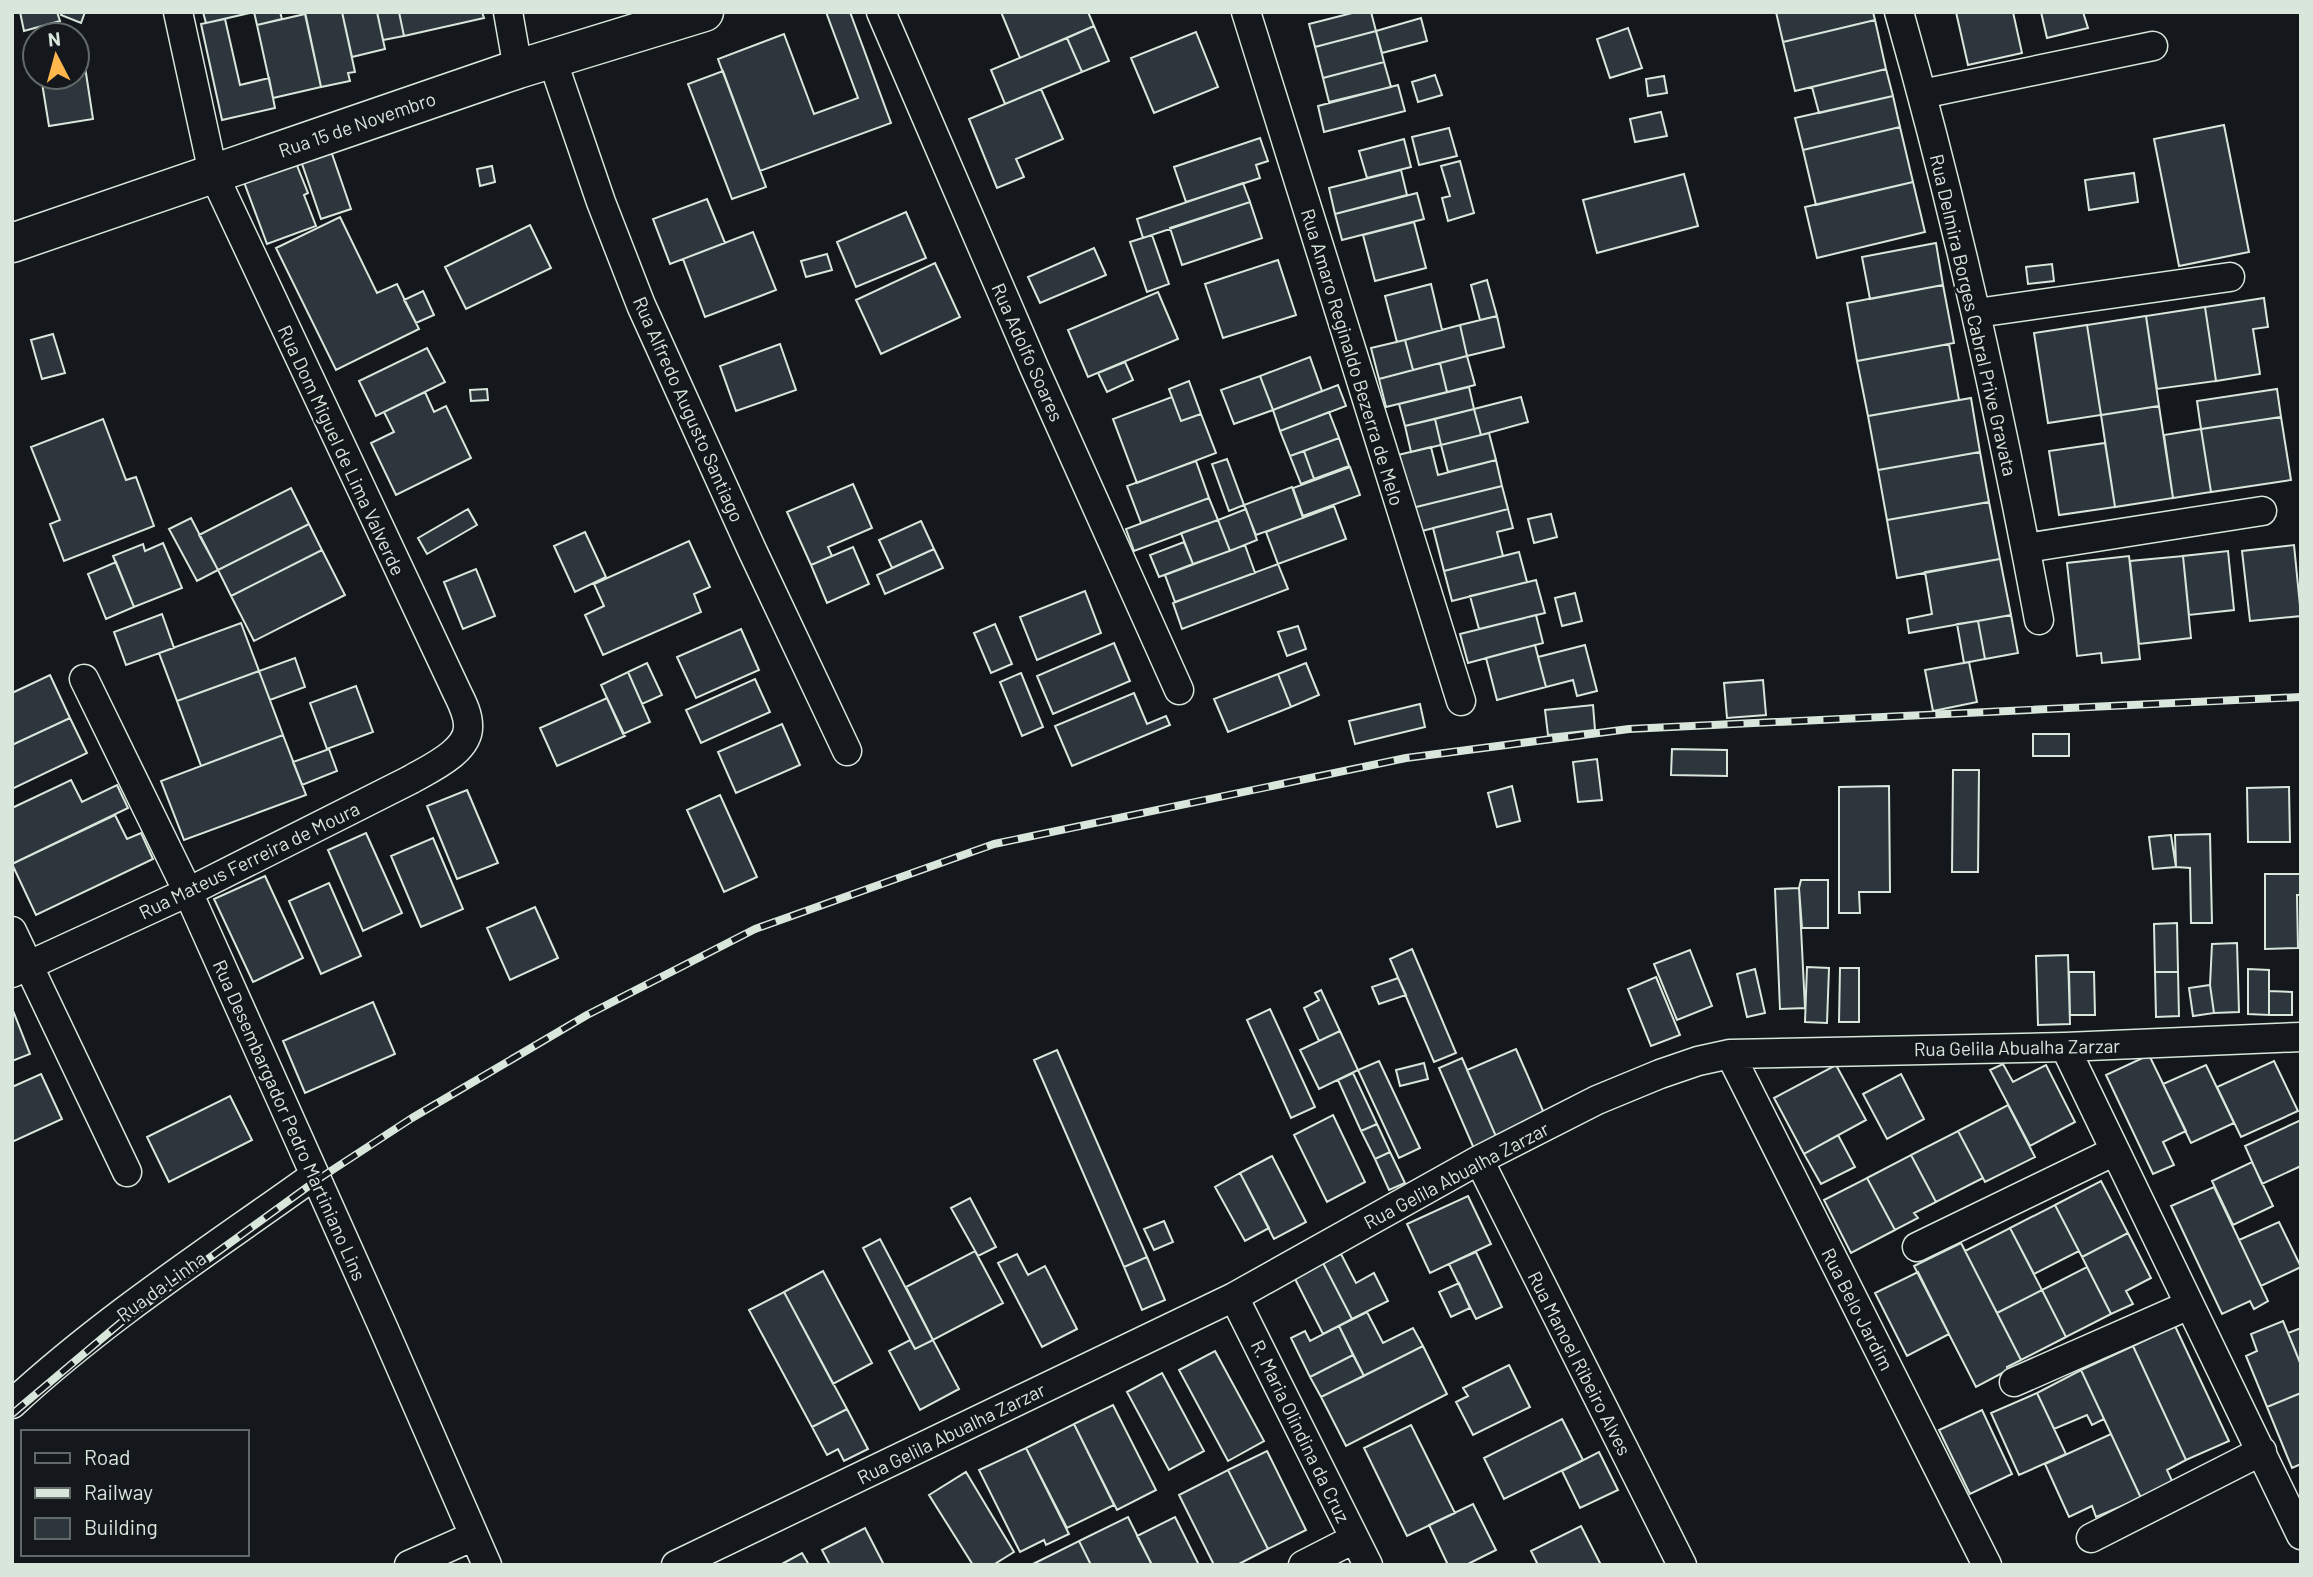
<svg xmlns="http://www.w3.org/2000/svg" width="2313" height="1577" viewBox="0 0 2313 1577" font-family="Barlow,sans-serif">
<rect width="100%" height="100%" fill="#14181c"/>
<!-- building -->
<path fill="#2c363c" stroke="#d8e6dc" stroke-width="2" d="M20,12h37l3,9 -36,10z
M62,12h23l-4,11 -20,-8z
M203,12h51l-48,11z
M254,12h26l2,7 -25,6z
M305,12h37l13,60 -7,1 2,8 -29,6z
M342,12h35l8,37 -33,8z
M377,12h22l5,24 -21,4z
M399,12h83l2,6 -80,18z
M826,12h24l41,111 -131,48 -42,-112 66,-25 30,80 44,-16z
M1001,12h87l6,14 -74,32z
M1356,12h15l5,19 -61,16 -6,-23z
M1776,12h97l2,8 -92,22z
M1956,12h57l9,41 -54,12z
M2041,12h42l5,16 -41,10z
M305,14l16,73 -48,11 -16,-73z
M1421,18l6,23 -45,12 -6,-22z
M225,19l15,66 29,-7 6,30 -53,12 -21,-96z
M1875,20l11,49 -91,22 -12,-49z
M1094,26l15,35 -27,11 -15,-34z
M1628,28l14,40 -32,10 -13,-39z
M1376,31l8,31 -61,16 -8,-31z
M1196,32l22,55 -64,26 -23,-55z
M1067,38l15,34 -77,32 -14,-34z
M82,47l11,72 -44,7 -8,-49h36v-29z
M1384,62l7,25 -62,15 -6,-24z
M1886,69l7,27 -74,17 -7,-26z
M723,71l43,116 -34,12 -44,-115z
M1435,75l7,20 -24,7 -6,-20z
M1664,76l3,17 -19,3 -2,-17z
M1398,85l7,26 -81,21 -6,-26z
M1041,89l22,50 -47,20 8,18 -27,11 -28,-69z
M1893,96l7,31 -97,23 -8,-32z
M1661,112l6,24 -32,6 -5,-23z
M2224,125l25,127 -70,14 -25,-127z
M1900,127l13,55 -97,23 -13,-55z
M1449,128l8,28 -38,9 -7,-28z
M1260,138l8,23 -12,4 4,13 -74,24 -12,-35z
M1404,139l7,28 -44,11 -8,-27z
M331,151l20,58 -30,10 -20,-58z
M1460,161l14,52 -26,8 -6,-23 8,-2 -9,-30z
M296,163l12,30 -4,2 12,31 -49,18 -23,-62z
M492,166l3,16 -15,4 -3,-17z
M1401,170l6,25 -72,19 -6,-26z
M2134,173l4,29 -49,8 -4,-30z
M1684,174l14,52 -101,27 -14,-53z
M1913,182l12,50 -108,26 -12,-51z
M1243,183l7,19 -107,36 -6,-19z
M1417,193l7,26 -82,21 -7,-26z
M707,199l18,44 -55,21 -17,-45z
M1250,202l12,36 -80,27 -12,-37z
M906,212l20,46 -70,29 -19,-45z
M340,217l37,76 20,-9 22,45 -83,41 -60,-122z
M1414,222l12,46 -51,13 -12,-46z
M530,225l21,43 -85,41 -21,-42z
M753,232l23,58 -71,27 -22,-58z
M1152,235l17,49 -22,8 -17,-50z
M1936,243l7,42 -73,14 -8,-42z
M1094,248l12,27 -66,28 -12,-26z
M827,254l5,16 -26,7 -5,-16z
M1278,260l18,55 -73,23 -18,-54z
M935,263l25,54 -79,37 -25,-54z
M2052,264l2,17 -26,3 -2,-17z
M1487,280l10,36 -17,4 -9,-35z
M1431,284l11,46 -45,12 -12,-46z
M1943,285l11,58 -97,18 -10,-58z
M423,291l11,24 -18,8 -12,-23z
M1158,292l20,47 -90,38 -20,-47z
M2264,298l4,29 -15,2 7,45 -44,7 -11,-74z
M2205,307l11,74 -59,8 -11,-73z
M1497,316l7,31 -37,9 -7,-31z
M2146,316l13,90 -58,9 -14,-90z
M1460,325l7,31 -54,14 -8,-30z
M2087,325l14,90 -53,8 -14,-90z
M53,334l12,39 -23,6 -11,-39z
M1405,340l8,30 -34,9 -8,-31z
M780,344l16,46 -60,21 -16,-45z
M1949,344l10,56 -91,16 -11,-55z
M427,348l18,34 -69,34 -17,-35z
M1467,356l8,29 -28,7 -7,-29z
M1310,357l12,34 -49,19 -13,-34z
M1125,362l8,18 -26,12 -9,-19z
M1440,363l7,29 -61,15 -7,-28z
M1260,376l13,34 -39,14 -13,-34z
M1189,381l12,33 -20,7 -12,-32z
M1338,385l8,21 -66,25 -7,-21z
M1469,387l5,22 -69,17 -6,-22z
M487,389l1,11 -17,1 -1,-11z
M2277,389l4,28 -80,12 -4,-28z
M425,392l9,20 12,-6 25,52 -75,37 -25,-52 23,-11 -10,-20z
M1172,397l9,24 20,-7 15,39 -79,30 -24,-64z
M1521,397l7,25 -47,13 -7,-26z
M1971,398l9,54 -102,18 -10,-54z
M2159,406l14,92 -58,9 -14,-92z
M1474,409l7,26 -40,10 -6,-26z
M1329,412l10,26 -49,18 -10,-25z
M2281,417l10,63 -80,12 -10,-63z
M103,419l23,61 10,-3 18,49 -90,35 -14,-37 10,-4 -29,-73z
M1435,419l6,26 -30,7 -6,-26z
M2201,429l10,63 -38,6 -9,-63z
M1489,433l7,27 -48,12 -7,-27z
M1339,438l10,28 -35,13 -10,-28z
M2105,443l10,64 -56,8 -10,-64z
M1431,447l7,28 58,-15 6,26 -90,22 -14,-53z
M1304,451l10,28 -13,5 -11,-28z
M1980,452l9,50 -102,18 -9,-50z
M1227,459l17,46 -15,6 -17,-47z
M1196,461l13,37 -68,25 -14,-37z
M1350,467l10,28 -57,21 -10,-28z
M853,484l19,44 -44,19 4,9 -21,9 -24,-53z
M1502,486l6,23 -90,23 -6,-24z
M1292,487l11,31 -47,17 -12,-30z
M291,488l18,36 -91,46 -19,-35z
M1209,498l9,22 -84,31 -8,-22z
M1989,502l11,57 -103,19 -10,-58z
M1334,506l12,33 -68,25 -12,-32z
M468,509l9,16 -50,29 -9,-16z
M1246,509l11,31 -27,11 -12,-31z
M1508,509l5,19 -16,4 6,24 -59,15 -11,-43z
M1551,514l6,23 -23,6 -6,-24z
M191,518l27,52 -21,11 -28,-52z
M1218,520l12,31 -37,13 -12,-31z
M921,521l13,28 -42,19 -13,-28z
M309,524l13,26 -91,46 -13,-26z
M585,532l21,45 -31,15 -21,-46z
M689,541l21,46 -16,7 7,18 -98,43 -18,-40 19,-9 -10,-22z
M1184,542l9,22 -34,13 -9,-22z
M163,543l19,45 -48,19 -21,-51 30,-12 2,7z
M1245,545l10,28 -80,29 -10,-27z
M2294,545l7,71 -51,5 -8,-70z
M853,547l16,37 -42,19 -16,-38z
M934,549l9,19 -58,26 -8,-19z
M322,550l23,45 -91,46 -23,-45z
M2228,551l6,59 -45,5 -6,-59z
M1519,552l8,30 -75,19 -8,-30z
M2129,556l11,103 -38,4 -1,-10 -24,3 -10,-93z
M2183,556l8,82 -52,6 -9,-83z
M2000,559l11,56 -102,18 -2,-14 25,-5 -7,-42z
M116,562l18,45 -28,12 -18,-45z
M1278,564l10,25 -106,40 -9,-26z
M476,569l19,47 -32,13 -19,-47z
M1536,580l9,33 -66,16 -9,-33z
M1085,591l16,42 -64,27 -17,-43z
M1575,593l7,28 -20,5 -7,-28z
M162,614l12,34 -48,17 -12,-33z
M1536,615l7,28 -75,20 -8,-29z
M2011,615l7,38 -33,6 -7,-38z
M1978,621l7,38 -21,4 -7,-39z
M241,623l18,48 -82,30 -18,-48z
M995,624l17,40 -21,9 -17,-40z
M1298,626l8,23 -19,7 -9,-24z
M741,629l18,41 -63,28 -19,-41z
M1114,643l16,38 -77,33 -16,-38z
M1535,645l11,42 -49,13 -11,-42z
M1585,645l12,46 -20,5 -4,-16 -27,7 -8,-30z
M295,658l10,29 -35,13 -11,-29z
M1969,662l8,40 -44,9 -8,-41z
M647,663l15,32 -20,9 -14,-32z
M1306,663l13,32 -28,12 -13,-33z
M259,671l24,64 -82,31 -24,-65z
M628,672l22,50 -27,12 -22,-49z
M1021,673l22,54 -21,9 -22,-54z
M1278,674l13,33 -63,25 -14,-33z
M50,675l20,43 -58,27v-52z
M755,679l15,33 -69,31 -15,-33z
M1763,680l3,35 -39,3 -3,-35z
M356,686l17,46 -46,17 -17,-46z
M1134,693l13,31 19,-8 4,9 -98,41 -17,-40z
M607,698l18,38 -68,30 -17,-38z
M1420,704l5,23 -70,17 -6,-23z
M1593,705l2,25 -47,5 -3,-25z
M70,718l17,35 -75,36v-44z
M782,724l18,41 -64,28 -18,-41z
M2033,734h36v22h-36z
M283,735l23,60 -122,45 -23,-59z
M329,749l8,22 -35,14 -9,-23z
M1672,749l55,1v26l-56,-1z
M1597,759l5,41 -24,2 -5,-40z
M1953,770h26l-1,102h-26z
M71,780l11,22 35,-17 11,23 -116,56v-56z
M1512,786l8,35 -23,6 -9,-34z
M1889,786l1,106h-31l1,21h-21v-126z
M2289,787l1,55h-42l-1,-54z
M467,790l31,73 -41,16 -30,-73z
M720,795l37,82 -33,15 -37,-82z
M115,815l12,24 14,-6 12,26 -117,56 -24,-51z
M366,833l36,80 -39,18 -35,-81z
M2210,834l2,89h-21l-1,-55 -14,-1 -1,-32z
M2171,835l5,32 -23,2 -4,-32z
M433,838l30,71 -42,18 -30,-71z
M2265,874h36v21h-4l1,53 -33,1z
M265,876l38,82 -50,24 -39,-83z
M1801,880h27v48h-26l-3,-40z
M329,883l32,73 -40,18 -32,-73z
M1799,888l6,120 -25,1 -5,-120z
M535,907l23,51 -48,22 -23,-52z
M2177,923l1,49h-23l-1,-48z
M2237,943l2,69 -25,1 -4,-28 2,-41z
M1412,949l44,104 -22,9 -44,-103z
M1690,950l22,56 -35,14 -23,-56z
M2068,955l2,69 -32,1 -2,-69z
M1807,967l22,1 -2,55 -22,-1z
M1840,968h19v54h-20z
M1755,969l10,44 -18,4 -10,-43z
M2248,969l21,1v45l-21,-1z
M2069,972h25l1,43h-25z
M2155,972h23l1,44 -23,1z
M1656,977l24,58 -29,11 -23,-57z
M1398,978l8,17 -27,9 -7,-17z
M2210,985l4,28 -21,3 -4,-28z
M1321,990l19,41 -21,10 -15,-33 15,-8 -4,-7z
M2269,991l23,1v23h-23z
M373,1002l22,52 -90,39 -22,-52z
M12,1008l18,46 -18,7z
M1270,1009l45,98 -24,11 -44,-98z
M1340,1031l18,39 -39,19 -19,-39z
M1516,1049l31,71 -49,21 -31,-71z
M1057,1050l90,207 -23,10 -90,-207z
M2149,1055l37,76 -23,11 11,23 -21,9 -47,-99z
M1462,1058l36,83 -23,10 -36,-83z
M1379,1061l41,87 -21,10 -41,-88z
M2274,1061l24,50 -57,26 -24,-50z
M1424,1063l4,16 -28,7 -4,-16z
M2003,1064l10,18 33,-17 29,57 -45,24 -40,-76z
M1836,1065l30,55 -62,34 -30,-56z
M2206,1065l28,58 -43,20 -28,-59z
M1353,1073l24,51 -16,7 -23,-51z
M41,1074l21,45 -50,23v-55z
M1901,1074l23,45 -37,20 -24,-45z
M230,1096l22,44 -83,42 -22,-45z
M2008,1105l27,52 -50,25 -27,-51z
M1333,1115l32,67 -38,20 -33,-67z
M2301,1120v46l-39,18 -17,-38z
M1377,1124l13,28 -15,7 -14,-28z
M1958,1131l25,47 -47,24 -25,-47z
M1838,1135l17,32 -34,17 -17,-30z
M1390,1152l15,31 -16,7 -14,-31z
M1911,1155l25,47 -22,11 4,5 -23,12 -28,-52z
M1272,1156l34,66 -32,17 -34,-66z
M2252,1162l21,44 -40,19 -21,-44z
M1240,1173l29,55 -24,13 -30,-54z
M1867,1178l28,52 -44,23 -27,-53z
M2101,1181l27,52 -46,24 -27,-52z
M2214,1187l54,114 -14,8 -4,-8 -28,13 -51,-108z
M1468,1196l23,48 -61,29 -23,-49z
M970,1198l26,49 -18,9 -27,-48z
M2055,1205l24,46 -45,23 -24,-46z
M1164,1221l9,21 -19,8 -10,-21z
M2279,1222l22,45 -40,19 -22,-46z
M2010,1228l32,62 -45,23 -32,-62z
M2128,1233l23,45 -25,13 7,13 -22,10 -29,-57z
M880,1239l53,101 -18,9 -52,-101z
M1961,1243l60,117 -14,7 1,3 -32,17 -62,-121z
M975,1251l28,52 -70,37 -27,-53z
M1476,1252l26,55 -26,12 -27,-55z
M1017,1254l11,21 17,-9 32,63 -35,18 -44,-84z
M1341,1254l15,29 18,-10 14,28 -36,18 -29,-56z
M1147,1257l18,43 -23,10 -18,-43z
M1323,1263l29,56 -29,15 -29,-57z
M2087,1267l24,47 -45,23 -24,-47z
M823,1271l49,92 -39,21 -49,-92z
M1918,1272l31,62 -42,22 -32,-63z
M1459,1283l11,25 -19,9 -12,-25z
M2042,1290l24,47 -45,23 -24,-47z
M784,1292l63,117 -35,18 -63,-117z
M1367,1312l16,31 30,-15 10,18 -59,30 -25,-50z
M2283,1321l18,44v28l-34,14 -21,-51 11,-5 -6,-17z
M1339,1326l14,29 -43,22 -19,-39 14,-7 5,10z
M2175,1326l54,115 -43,19 -53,-114z
M2301,1328v37l-13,-32z
M910,1340l5,9 18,-9 26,49 -39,21 -31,-59z
M1423,1346l24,48 -101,52 -25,-49z
M2133,1346l53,114 -19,10 6,13 -32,15 -60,-128z
M1215,1351l49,90 -36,20 -49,-91z
M1353,1355l11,21 -43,21 -11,-20z
M1509,1365l21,42 -57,28 -17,-33 12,-6 -5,-8z
M2081,1370l23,49 -12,6 -5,-10 -33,14 -17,-36z
M1162,1373l42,78 -35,19 -42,-78z
M2037,1393l29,61 -47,21 -28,-62z
M2301,1393v71l-9,4 -25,-61z
M1113,1405l43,85 -39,20 -43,-86z
M847,1409l21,40 -24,12 -6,-12 -11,6 -15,-28z
M1982,1410l30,64 -42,20 -31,-64z
M1562,1419l21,41 -79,39 -20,-41z
M1074,1424l40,81 -47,23 -41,-80z
M1411,1425l44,88 -48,23 -43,-88z
M2111,1434l30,64 -45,19 -4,-11 -23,11 -24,-53z
M1026,1448l43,86 -23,11 -2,-5 -24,12 -41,-82z
M1267,1451l39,79 -38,19 -40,-79z
M1599,1452l19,38 -38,18 -18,-37z
M1228,1470l40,79 -31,16h-23l-35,-70z
M966,1472l48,80 -21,13h-20l-44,-70z
M1473,1504l23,46 -30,15h-18l-19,-40z
M1128,1517l24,48h-61l-12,-24z
M1175,1517l24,48h-47l-15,-29z
M1581,1526l20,39h-63l-7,-14z
M865,1528l19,37h-54l-8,-15z
M1079,1541l12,24h-60z
M802,1553l7,12h-29z"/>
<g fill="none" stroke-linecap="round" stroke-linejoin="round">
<!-- minor casing -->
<g stroke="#d8e6dc" stroke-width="31">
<path id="minor" d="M508,12l10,57
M881,12l153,355 145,323
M1246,12l215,689
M1899,12c57,201 102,403 140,608
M552,59l49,143 40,103 111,245 95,201
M1922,94l231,-48
M1977,313l253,-36
M2026,548l236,-37
M84,679l104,213 195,435 104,238
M12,931l115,241
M12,973l176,-81 222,-112c19,-11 60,-29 58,-55 0,-13 -8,-26 -13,-37l-242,-515 -35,-161
M2065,1047l236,488
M1730,1054l257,511
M1479,1160l203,405
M1917,1247l198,-96
M1234,1297l134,268
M2014,1382l175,-77
M12,1404c93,-86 200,-155 303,-229
M2091,1538l171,-87
M409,1565l65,-29
M676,1565l558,-268 245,-137 118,-60 63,-26 38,-13 32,-7 335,-7 236,-10
M1303,1565l51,-26"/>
</g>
<!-- secondary casing -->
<g stroke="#d8e6dc" stroke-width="41">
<path id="secondary" d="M12,243l506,-174 186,-57"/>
</g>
<!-- minor -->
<use href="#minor" stroke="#14181c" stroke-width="28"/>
<!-- secondary -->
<use href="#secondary" stroke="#14181c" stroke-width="38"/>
<!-- rail casing -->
<g stroke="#d8e6dc" stroke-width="8">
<path id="rail" d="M12,1414l113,-95 192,-139 95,-62 175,-103 168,-86 239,-85 412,-86 223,-29 672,-32"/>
</g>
<!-- rail -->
<use href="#rail" stroke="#14181c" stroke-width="5" stroke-dasharray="16" stroke-linecap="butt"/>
</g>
<g text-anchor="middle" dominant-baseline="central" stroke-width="5" stroke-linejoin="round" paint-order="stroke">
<!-- street labels -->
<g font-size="19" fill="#d8e6dc" stroke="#14181c">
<text transform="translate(357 124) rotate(-19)">Rua 15 de Novembro</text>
<text transform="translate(1974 315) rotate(77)">Rua Delmira Borges Cabral Prive Gravata</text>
<text transform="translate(1028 352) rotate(66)">Rua Adolfo Soares</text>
<text transform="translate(1353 357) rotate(73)">Rua Amaro Reginaldo Bezerra de Melo</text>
<text transform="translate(689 409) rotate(66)">Rua Alfredo Augusto Santiago</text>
<text transform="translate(342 450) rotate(65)">Rua Dom Miguel de Lima Valverde</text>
<text transform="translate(249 860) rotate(-26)">Rua Mateus Ferreira de Moura</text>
<text transform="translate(2017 1047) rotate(-1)">Rua Gelila Abualha Zarzar</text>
<text transform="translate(290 1120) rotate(66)">Rua Desembargador Pedro Martiniano Lins</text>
<text transform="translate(1456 1175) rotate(-28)">Rua Gelila Abualha Zarzar</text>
<text transform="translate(161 1286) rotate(-36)">Rua da Linha</text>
<text transform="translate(1858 1309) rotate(63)">Rua Belo Jardim</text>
<text transform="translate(1580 1363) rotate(63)">Rua Manoel Ribeiro Alves</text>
<text transform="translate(1301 1431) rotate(64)">R. Maria Olindina da Cruz</text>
<text transform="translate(951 1433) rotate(-26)">Rua Gelila Abualha Zarzar</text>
</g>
</g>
<!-- border -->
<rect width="2313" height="1577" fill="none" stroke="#d8e6dc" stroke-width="28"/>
<!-- legend -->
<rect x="21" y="1430" width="228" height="126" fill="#14181c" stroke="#626a69" stroke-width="2"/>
<rect x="35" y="1453" width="35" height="10" fill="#14181c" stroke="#626a69" stroke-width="2"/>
<text x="84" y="1465" font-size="21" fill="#d8e6dc">Road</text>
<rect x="35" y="1488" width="35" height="10" fill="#d8e6dc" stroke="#626a69" stroke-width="2"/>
<text x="84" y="1500" font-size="21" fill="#d8e6dc">Railway</text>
<rect x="35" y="1518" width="35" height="21" fill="#2c363c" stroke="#626a69" stroke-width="2"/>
<text x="84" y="1535" font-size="21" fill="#d8e6dc">Building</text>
<!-- north arrow -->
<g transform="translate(56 56) rotate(354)"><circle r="33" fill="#14181c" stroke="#626a69" stroke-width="2"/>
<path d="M0-5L12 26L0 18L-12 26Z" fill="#ffb74d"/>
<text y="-10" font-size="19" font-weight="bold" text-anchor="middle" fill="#d8e6dc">N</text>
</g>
</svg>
